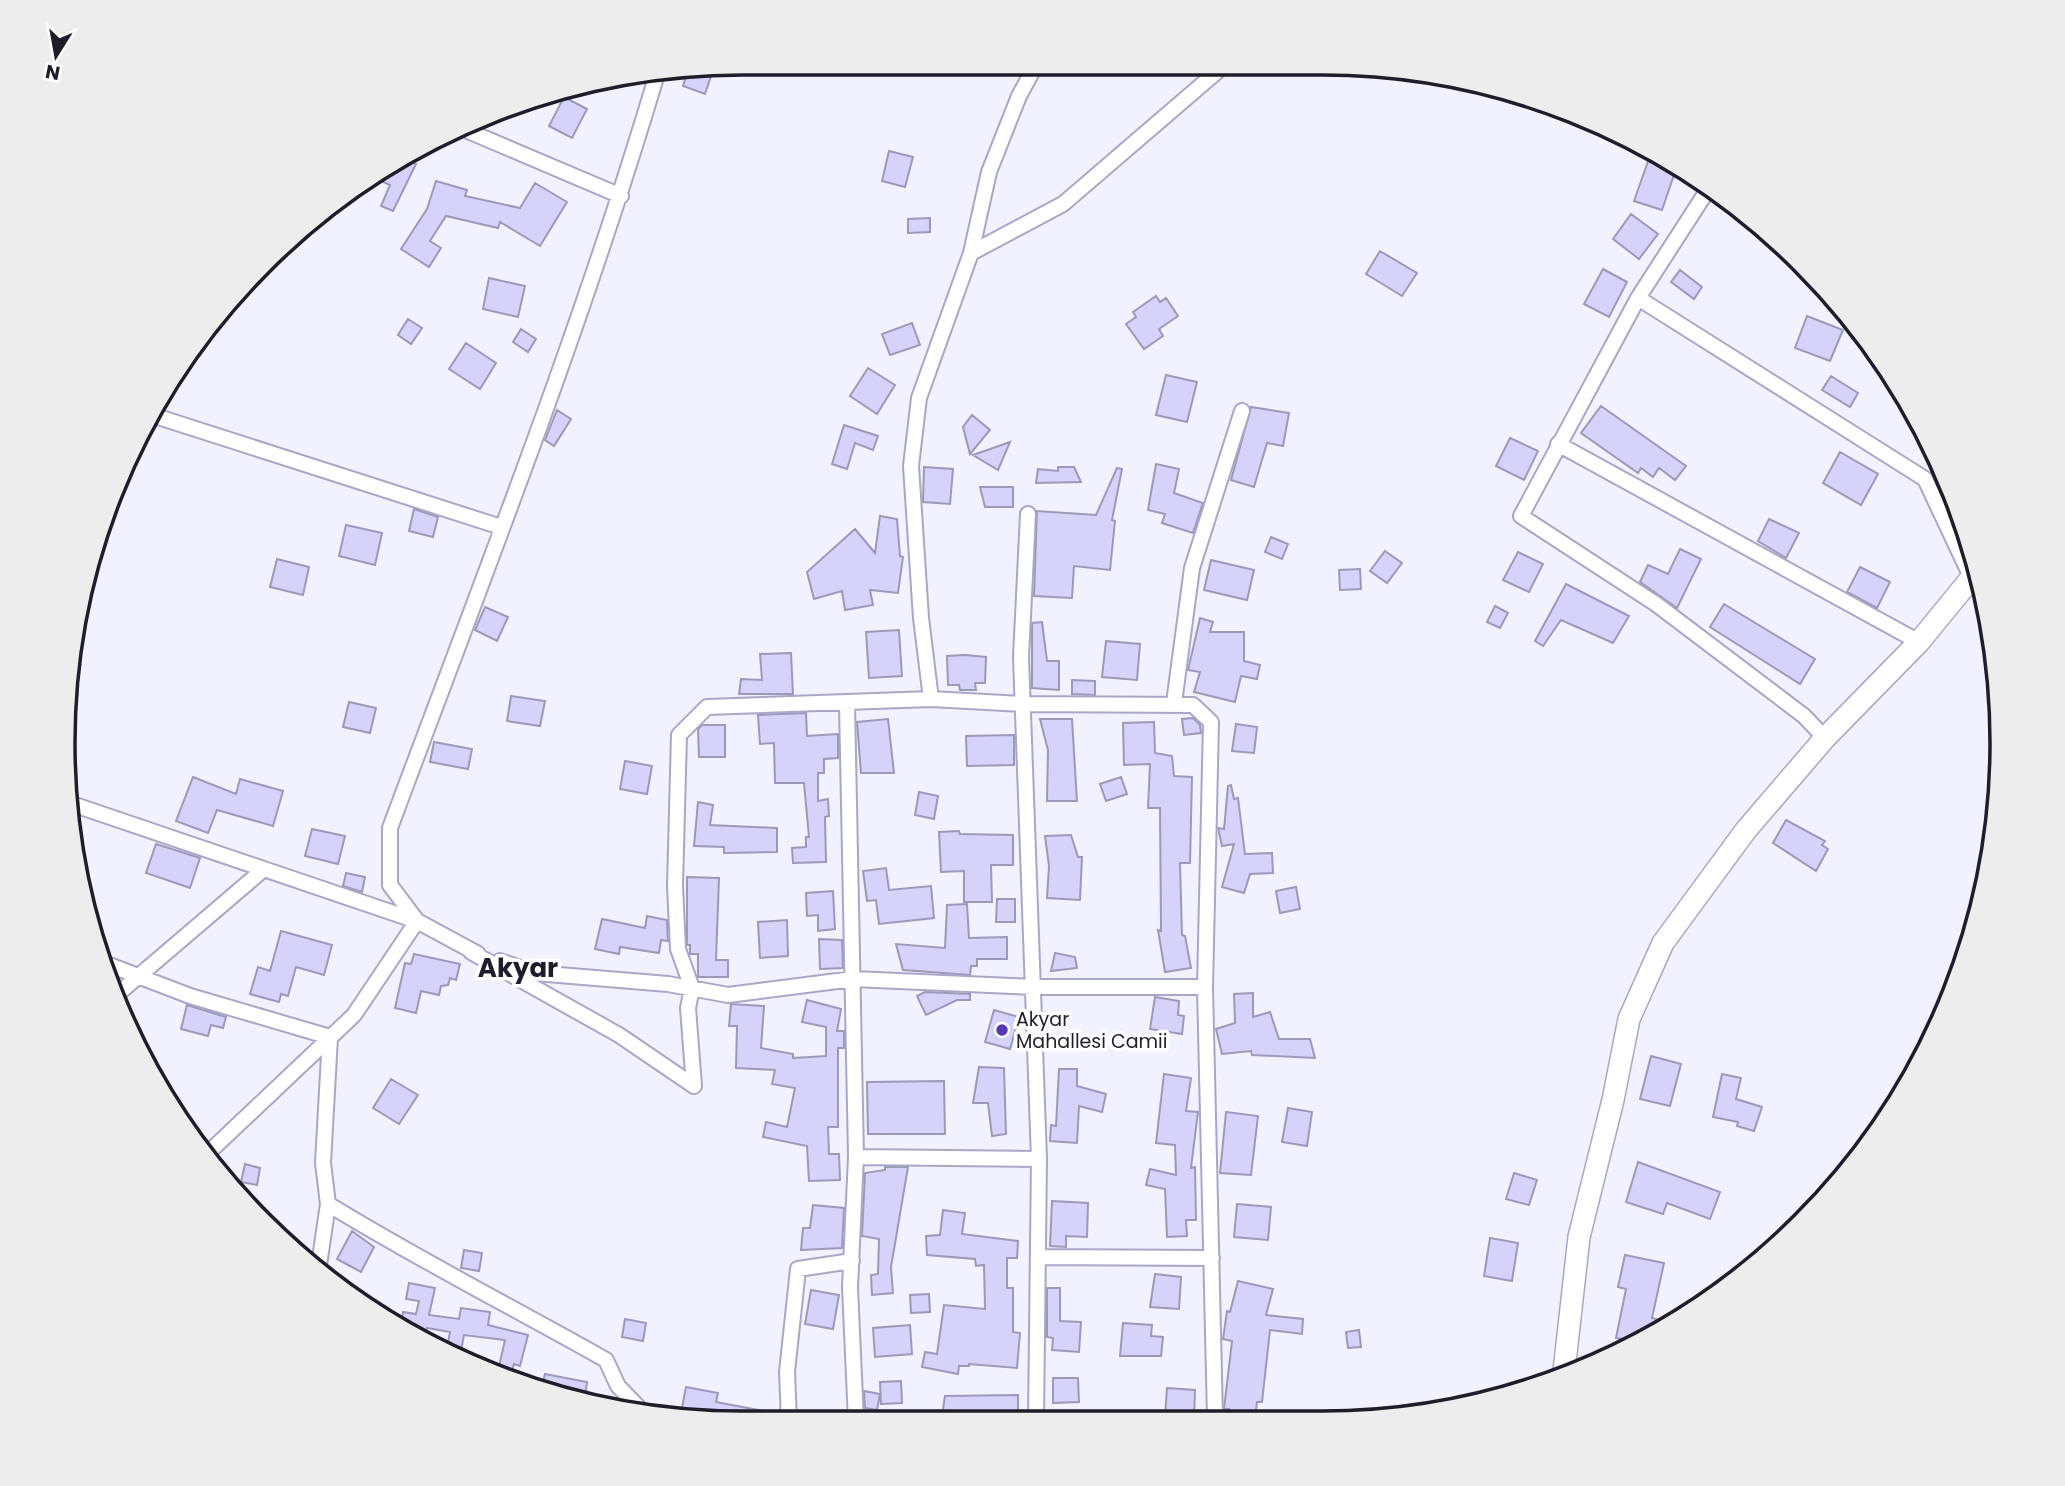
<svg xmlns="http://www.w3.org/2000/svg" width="2065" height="1486" viewBox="0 0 2065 1486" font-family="Poppins,sans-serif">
<rect width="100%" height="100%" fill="#f2f1ff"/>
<!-- building -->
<path fill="#d5d3fa" stroke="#9b99b8" stroke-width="2" d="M714,67l-9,27 -22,-8 5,-16z
M564,97l23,12 -15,29 -23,-12z
M1652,150l25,16 -15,44 -28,-9z
M889,151l24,6 -8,30 -23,-6z
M405,159l11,5 -23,47 -12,-5 9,-21 -20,-9z
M436,181l31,9 -2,6 55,12 15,-25 32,19 -27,44 -40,-24 -2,6 -52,-12 -16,25 11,7 -12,19 -28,-18 26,-40z
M1631,214l27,20 -19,25 -26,-20z
M930,218v14l-22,1v-14z
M1380,251l37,22 -15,23 -36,-22z
M1603,269l24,13 -18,35 -25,-13z
M1680,270l22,17 -8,12 -23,-17z
M489,278l36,8 -7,31 -35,-8z
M1156,296l4,6 6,-4 12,18 -19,13 4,7 -19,13 -18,-25 10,-7 -3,-5z
M1807,316l36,14 -13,31 -35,-13z
M408,319l14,9 -11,16 -13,-9z
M912,323l8,22 -30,10 -8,-21z
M521,329l15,10 -8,13 -15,-10z
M466,343l30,20 -16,26 -31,-20z
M868,368l27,17 -18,29 -27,-18z
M1166,375l31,7 -10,40 -31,-7z
M1831,376l27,17 -8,14 -28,-17z
M1601,406l85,60 -11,14 -16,-12 -6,9 -12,-9 -3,5 -57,-40z
M1251,407l38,6 -6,33 -16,-3 -13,44 -23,-7z
M557,410l14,9 -17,27 -9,-6z
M972,415l18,15 -20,24 -7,-27z
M844,425l34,11 -5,14 -18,-7 -8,26 -15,-5z
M1510,438l28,13 -14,29 -28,-14z
M1010,442l-12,28 -25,-15z
M1840,452l38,22 -17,31 -38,-22z
M1156,464l23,5 -5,24 29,10 -10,30 -31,-10 3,-9 -17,-4z
M924,467l29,2 -3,35 -27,-2z
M1058,467h16l7,15 -45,1 2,-14 20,2z
M1117,468l5,1 -10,51 3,1 -5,49 -36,-4 -2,32 -38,-2 3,-85 59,4z
M980,487h33v20h-28z
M414,509l24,8 -5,20 -24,-6z
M880,516l17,3 3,37 3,1 -5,36 -28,-3 3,15 -28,5 -3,-19 -28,8 -7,-27 48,-43 20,24z
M1769,519l30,14 -13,25 -28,-17z
M346,525l36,8 -7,32 -36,-9z
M1271,537l17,7 -6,15 -17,-7z
M1680,549l21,10 -24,49 -37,-26 8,-17 20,9z
M1385,551l17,12 -15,20 -17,-12z
M1518,552l25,12 -14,28 -26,-12z
M277,559l32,8 -6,28 -33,-8z
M1211,560l43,10 -7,30 -43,-10z
M1860,567l30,15 -13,26 -30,-16z
M1360,569l1,20 -21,1 -1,-20z
M1566,584l63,32 -16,27 -52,-23 -18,26 -8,-5z
M1724,604l91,55 -15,25 -90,-57z
M1495,606l13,7 -8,15 -13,-6z
M485,607l23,10 -11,24 -22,-11z
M1200,618l13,4 -3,10h34v29l16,4 -3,14 -16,-3 -6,26 -41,-10 6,-20 -12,-2z
M1042,622l5,39h12v29l-27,-2v-65z
M899,630l3,46 -33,2 -3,-46z
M1106,641l34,3 -3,36 -35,-3z
M791,653l2,41h-54l2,-15 21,1 -2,-26z
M965,655l21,2 -1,26h-10l1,7h-16l-1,-5h-11l-1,-29z
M1072,680l23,1v14l-23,-1z
M511,696l34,5 -5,25 -33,-5z
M349,702l27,6 -6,25 -27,-6z
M806,713l1,23 31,-2v24l-14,1v14h-6v28l10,-2 1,17 -4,1 1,45 -33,1 -1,-15 14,-1v-10h3l-5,-54h-29l-1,-40 -14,1 -2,-29z
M1193,718l7,7 1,8 -17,2 -2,-16z
M888,719l6,54h-33l-4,-51z
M1040,719h32l5,82h-30l1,-51z
M1154,722l1,31 17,3 2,20 18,1 -2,86h-10l2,72 3,1 6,32 -26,4 -7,-42 3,1 -1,-123h-12l2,-44 -26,1 -1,-42z
M1236,724l21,3 -3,26 -22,-2z
M702,725h23v32h-26l-1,-28z
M1014,735v30l-47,1 -1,-30z
M434,742l38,7 -4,20 -38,-7z
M625,761l27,5 -5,28 -27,-5z
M193,777l43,17 4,-15 43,12 -10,35 -56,-16 -9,23 -32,-12z
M1121,777l6,17 -21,7 -6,-17z
M1231,785l3,14 4,-1 7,56 27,-1 1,20 -23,1 -6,19 -22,-6 12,-43 -12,2 -4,-18 6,1 4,-43z
M919,792l19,4 -4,23 -19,-4z
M698,802l15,3 -3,20 67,3v24l-53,1v-6l-30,-1z
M1786,820l39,21 -3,4 6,4 -12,22 -43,-28z
M312,829l33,7 -7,28 -33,-8z
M959,831l1,3 53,1v30h-22l1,37h-28v-31l-23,1 -2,-40z
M1071,835l7,22h4l-2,43 -33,-2 2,-32 -4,-30z
M156,844l44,14 -10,30 -44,-15z
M886,868l3,22 42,-4 3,32 -55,6 -3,-24 -9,1 -4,-30z
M346,873l19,4 -3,15 -19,-6z
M687,877l32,1 -3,82h12v17h-30v-23h-8v-9h-3z
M1296,887l4,22 -20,4 -4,-22z
M833,891l2,38 -17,2v-16l-11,1 -1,-23z
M997,899h18v23h-19z
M967,904l2,34 38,-1v22h-30v7h-6l-1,9 -67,-5 -7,-26 49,4 2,-43z
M647,916l20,4 1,21 -7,-1 -2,13 -39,-6 -1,7 -24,-5 7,-30 43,9z
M787,920l1,36 -28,2 -2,-36z
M281,931l51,14 -8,30 -28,-8 -8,29 -7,-2 -2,8 -29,-8 8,-27 12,4z
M819,939l23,1 1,28 -23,1z
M1055,953l20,4 2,11 -26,3z
M414,954l46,10 -4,16 -6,-2 -2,7 -7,1 -2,9 -18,-4 -5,22 -21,-5 10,-45 6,1z
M925,992l45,2v6h-13l-31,15 -9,-19z
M1253,993v24l17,-5 9,27h31l5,19 -63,-3 -1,-4 -29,3 -6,-25 19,-6 -1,-29z
M1155,997l24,4 -1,14 6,1 -2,18 -32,-5z
M807,1000l34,9 -4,22h7v17h-6v79h-10l1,27h10l1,26 -31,1 -2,-35 -44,-9 3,-15 21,5 8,-39 -23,-4 3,-14 -39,-2 1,-42h-8l2,-22 33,2 -3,42 32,6v4l33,-2v-29l-24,-5z
M187,1005l39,12 -3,11 -12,-3 -3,11 -27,-7z
M994,1010l25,7 -9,32 -25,-7z
M1651,1056l30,8 -11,42 -30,-7z
M979,1067l25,1 2,66 -14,2 -4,-33h-15z
M1059,1069h18v17l29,8 -4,18 -23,-6 -2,37 -27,-2 1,-16 5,1z
M1164,1074l27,4 -5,33 12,1 -7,56 4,-1 1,53h-10l1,16 -20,1 -2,-48 -19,-4 4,-16 26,6 -1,-30 -19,-2z
M1722,1074l19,4 -5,21 26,8 -8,24 -17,-5 1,-4 -25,-5z
M391,1079l27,16 -19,29 -26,-16z
M944,1081l1,53h-77l-1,-52z
M1288,1108l24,4 -5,34 -25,-4z
M1226,1112l32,4 -7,59 -31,-2z
M1638,1162l82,30 -10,27 -43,-16 -4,11 -37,-12z
M245,1164l15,4 -3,17 -16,-3z
M885,1167h23l-17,100 2,26 -21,2 -1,-20 7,-1 1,-35 -17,-3 3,-63 20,-3z
M1514,1173l23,7 -8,25 -23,-6z
M1052,1201l36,2 -1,34 -21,-1v11l-16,-1z
M1237,1204l34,3 -3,33 -34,-3z
M813,1205l31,3 -2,40 -41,2 2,-22h7z
M943,1210l22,3 -3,21 56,7 -1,17h-10v30h6v44l7,1 -3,35 -48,-4v2h-10l-1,8 -36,-7 3,-15 12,2 7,-49 41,4 -1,-44 -8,1 -1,-7 -48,-4 -1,-19 14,-1z
M352,1231l22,16 -13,25 -24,-13z
M1490,1238l28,5 -6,38 -28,-5z
M464,1250l18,3 -3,18 -18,-3z
M1625,1255l39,8 -12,55 4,1 -2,13 -15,10 -23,-4 10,-49 -8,-2z
M1155,1274l26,3 -2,32 -29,-2z
M1238,1281l35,8 -7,26 37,4 -1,15 -32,-4 -8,72h-5l-2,16h-23l-3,-9h-5l8,-68 -9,-2 4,-28 3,1z
M409,1283l26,5 -6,27 30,4 2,-11 29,4 -2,13 40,10 -8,31 -6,-2 -2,6 -13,-4 6,-26 -41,-5 -3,16 -14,-3 3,-16 -23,-4 -3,13 -11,-6 1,-9 -13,-2 2,-12 13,2 3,-13 -13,-2z
M1047,1288h13v33l21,1 -2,30 -27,-2 1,-12 -6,-1z
M811,1290l28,5 -6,34 -28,-5z
M929,1294l1,18 -19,1 -1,-18z
M625,1319l21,4 -3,18 -21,-4z
M1123,1323l29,2 -1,11 12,1 -2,19h-41z
M910,1325l2,29 -37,3 -2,-29z
M1359,1330l2,17 -13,1 -2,-16z
M545,1374l42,8 -3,21 -17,-3 -10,-4v-4l-16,-3z
M1053,1378h25l1,24 -26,1z
M901,1381l1,22 -21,1 -1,-22z
M686,1387l32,6 -2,9 63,12v7l-79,1 -20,-4z
M1167,1388l28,2 -1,28 -29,-1z
M864,1391l16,3 -3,16 -12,-2z
M1018,1395v18h-19v6l-42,1 -15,-4 3,-20z"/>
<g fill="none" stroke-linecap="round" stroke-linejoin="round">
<!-- street casing -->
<g stroke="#a9a7c6" stroke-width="18">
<path id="street" d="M468,131l153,65
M1707,191l-69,107 -117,218 135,88 148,112 21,22
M971,253l92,-49 164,-141
M1638,298l287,181 47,100
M152,415l349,112
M1558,444l361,198
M1028,514l-7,143 18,502 -3,260
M931,699l-10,-81 -10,-152 8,-68 52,-145 18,-81 30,-76 18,-33
M847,703l9,454 -6,130 6,134
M1174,703l18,-135 50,-157
M69,803l348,118 61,33
M471,952l148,83 75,51 -6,-78 4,-20 -14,-39 -3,-63 4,-151 28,-28 224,-8 91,5 171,1 18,17 -6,265 10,431
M500,961l35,12 133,11 60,11 125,-16 182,8h170
M104,963l86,33 140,41 -7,126 5,41 -10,68
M113,998l151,-129
M208,1153l146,-138 63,-94 -27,-36v-57c93,-250 191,-498 267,-754
M856,1157l183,2
M328,1204c91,56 186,104 278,156l12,26 26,27
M1039,1257l173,1
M789,1421l-2,-49 11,-103 54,-8"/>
</g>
<!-- secondary casing -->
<g stroke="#a9a7c6" stroke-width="24">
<path id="secondary" d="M1564,1371l15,-134 34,-137 16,-81 34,-76 83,-113 79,-92 94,-96 58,-71"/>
</g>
<!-- street -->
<use href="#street" stroke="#fff" stroke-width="14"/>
<!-- secondary -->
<use href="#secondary" stroke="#fff" stroke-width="21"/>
</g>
<!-- markers -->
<circle fill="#573ab2" stroke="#fff" stroke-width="2.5" cx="1002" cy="1030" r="7"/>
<g text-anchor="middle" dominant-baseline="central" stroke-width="7" stroke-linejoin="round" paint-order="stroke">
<!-- poi labels -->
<g font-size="19" fill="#1e1d29" stroke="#fff" text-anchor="start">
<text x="1016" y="1019">Akyar<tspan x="1016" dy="22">Mahallesi Camii</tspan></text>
</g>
<!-- district labels -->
<g font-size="26" font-weight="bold" fill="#1e1d29" stroke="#fff">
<text x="518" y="968">Akyar</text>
</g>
</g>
<!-- crop -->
<path d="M0 0H2065V1486H0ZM743 75H1322A668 668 0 0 1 1990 743V743A668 668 0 0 1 1322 1411H743A668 668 0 0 1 75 743V743A668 668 0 0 1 743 75Z" fill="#ededee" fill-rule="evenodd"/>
<path fill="none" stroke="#1e1d29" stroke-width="3.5" d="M743 75H1322A668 668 0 0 1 1990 743V743A668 668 0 0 1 1322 1411H743A668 668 0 0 1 75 743V743A668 668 0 0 1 743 75Z"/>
<!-- north arrow -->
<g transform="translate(56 56) rotate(191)" stroke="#ffffff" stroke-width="5" paint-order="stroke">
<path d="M0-5L12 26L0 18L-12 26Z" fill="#1e1d29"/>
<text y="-10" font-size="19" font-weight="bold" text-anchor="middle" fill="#1e1d29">N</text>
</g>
</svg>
